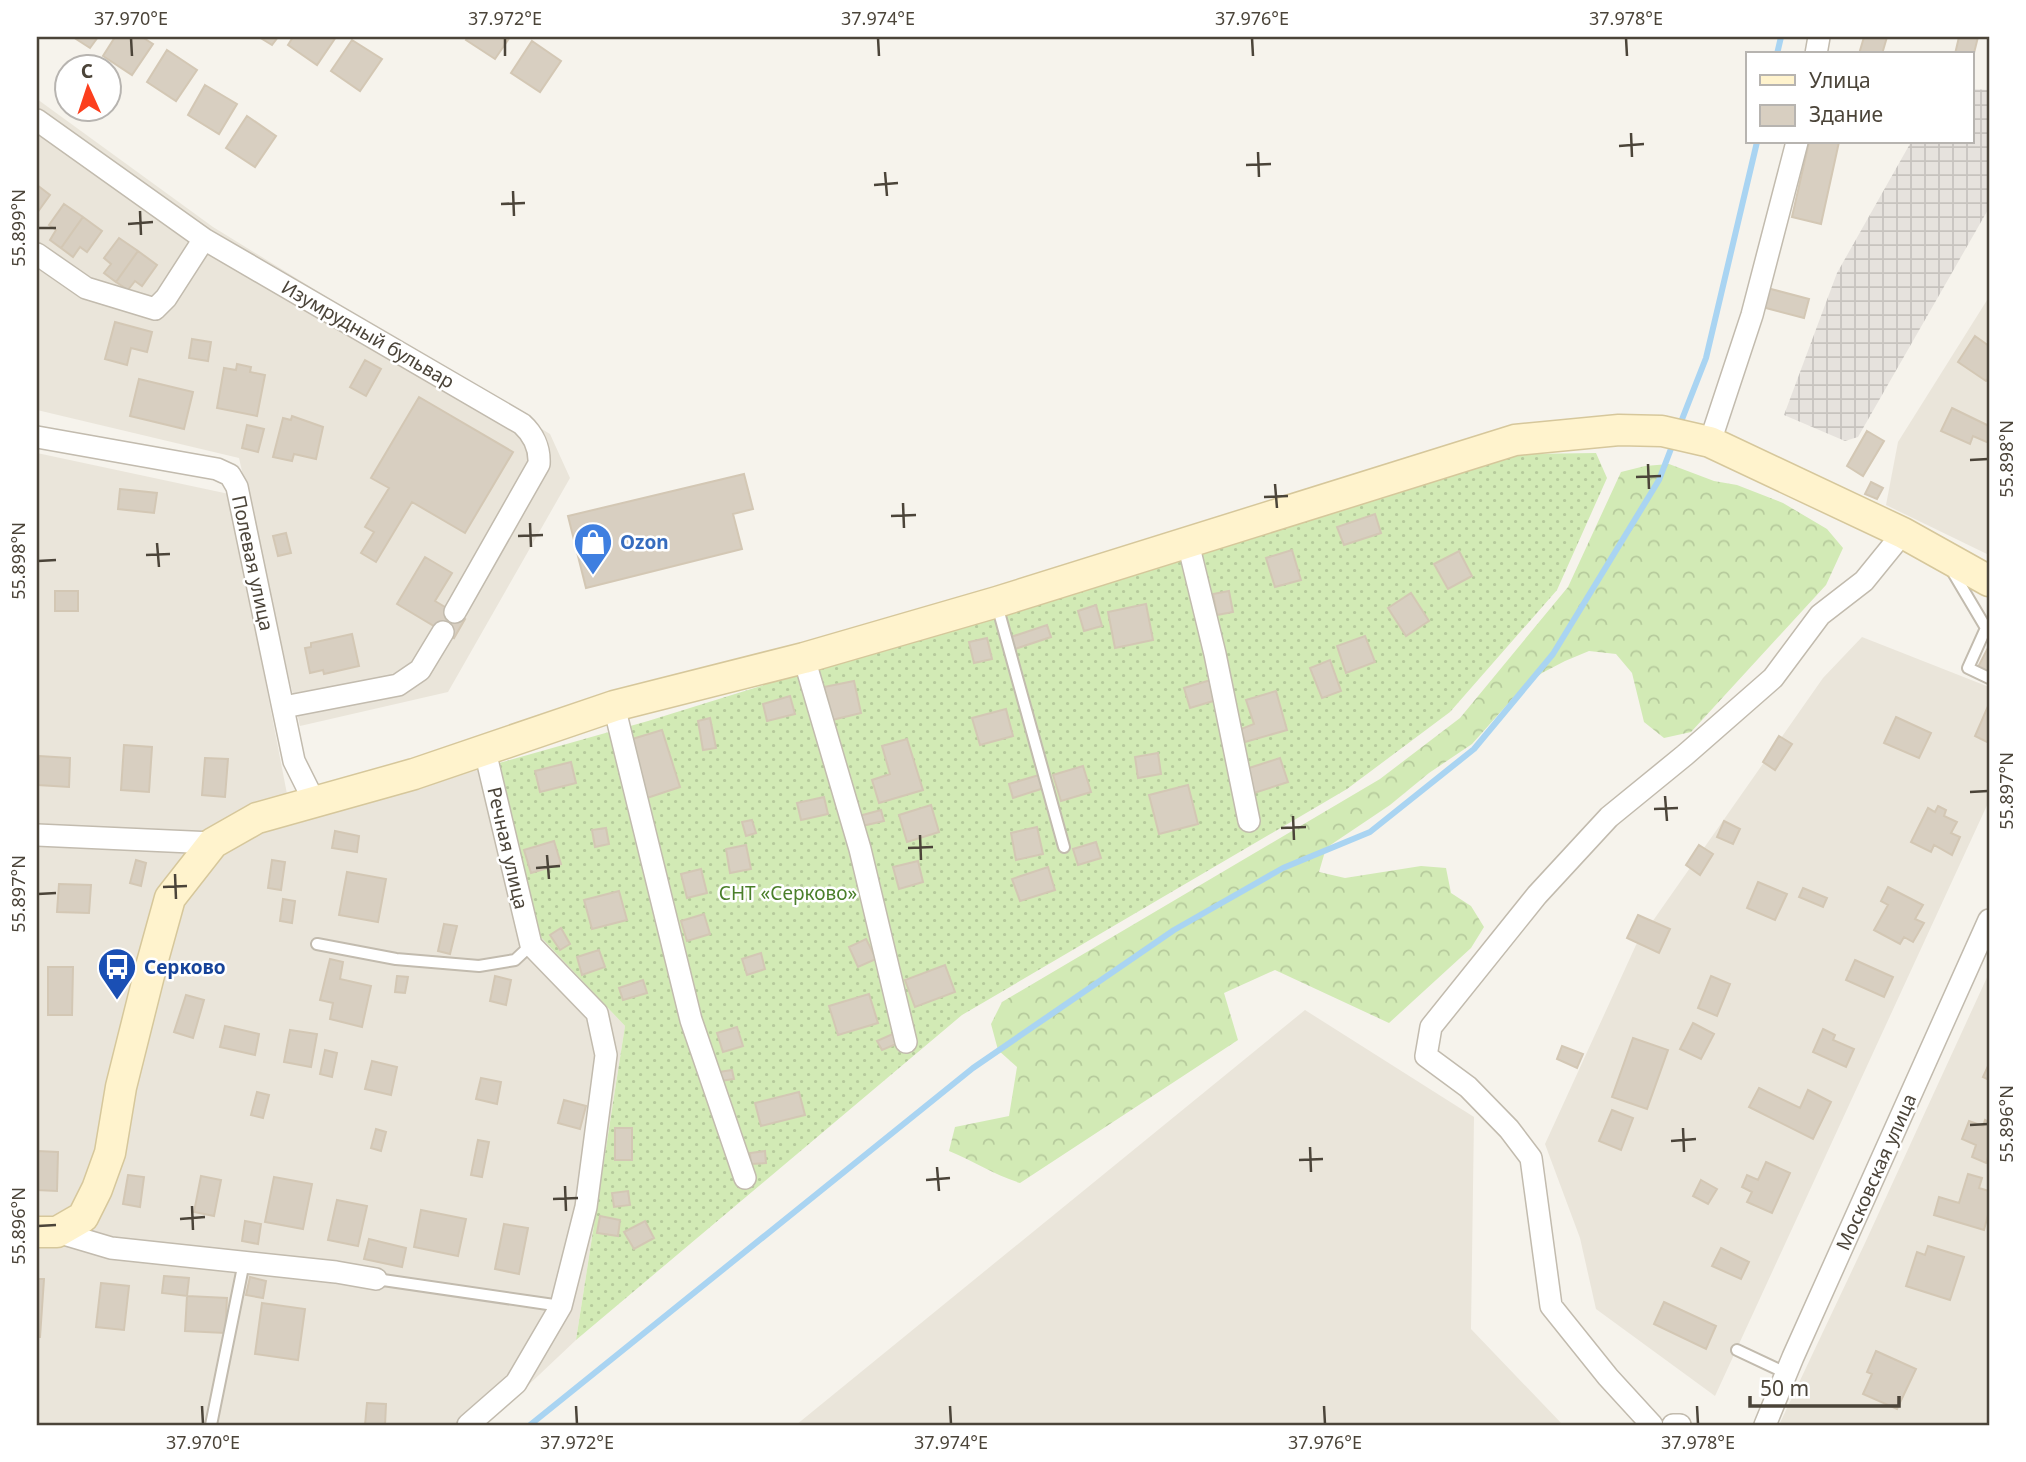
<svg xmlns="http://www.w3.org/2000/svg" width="2026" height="1462" viewBox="0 0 2026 1462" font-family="'Noto Sans',sans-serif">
<defs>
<pattern id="industrial-grid" width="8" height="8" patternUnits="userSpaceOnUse" patternTransform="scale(1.75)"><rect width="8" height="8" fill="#e6e2dd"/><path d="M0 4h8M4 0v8" fill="none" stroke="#c7c3be"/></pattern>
<pattern id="grass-dots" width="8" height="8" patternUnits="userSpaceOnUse" patternTransform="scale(1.75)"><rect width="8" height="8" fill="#d2eab5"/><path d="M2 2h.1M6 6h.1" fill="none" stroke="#b6ca9c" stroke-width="1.8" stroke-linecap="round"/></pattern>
<pattern id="forest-crowns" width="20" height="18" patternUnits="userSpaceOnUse" patternTransform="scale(1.75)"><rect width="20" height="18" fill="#d2eab5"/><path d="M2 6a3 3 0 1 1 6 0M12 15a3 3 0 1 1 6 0" fill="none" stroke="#b6ca9c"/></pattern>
</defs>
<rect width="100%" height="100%" fill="#f6f3ec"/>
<!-- residential -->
<path fill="#eae5da" d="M37,99l176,128 337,207 20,44 -122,214 -148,34 -61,-268 -202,-48z
M1989,297v258l-103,-50 12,-63z
M37,453l192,41 64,331 94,-30 56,-14 56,-18 37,169 89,94 -49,314 -90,85h-449z
M1862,637l127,50v114l-274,595 -119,-87 -16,-71 -35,-94 91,-199 187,-267z
M1989,973v452h-210l86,-182z
M1305,1010l169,107 -3,212 92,96h-767z"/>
<!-- industrial -->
<path fill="url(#industrial-grid)" d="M1972,89l17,1v118l-131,229 -13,4 -61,-26 53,-142 74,-131h61z"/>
<!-- grass -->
<path fill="url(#grass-dots)" d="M1596,453l11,25 -50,112 -107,122 -103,77 -385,226 -386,325 49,-314 -89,-94 -37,-169 149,-42 569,-177 304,-90z"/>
<!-- forest -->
<path fill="url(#forest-crowns)" d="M1669,464l45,17 23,4 46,18 44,26 16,19 -17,37 -135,147 -27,6 -20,-16 -12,-49 -16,-19 -27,-3 -24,10 -23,12 -20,15 -50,56 -43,29 -39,32 -64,43 -7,24 26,6 76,-12 25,2 5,25 20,13 13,21 -13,21 -82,75 -114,-53 -51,23 14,47 -218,143c-25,-8 -47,-22 -71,-32l6,-24 54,-11 8,-49 -19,-17 -7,-26 11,-22 378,-223 80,-61 108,-131 53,-115 24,-6z"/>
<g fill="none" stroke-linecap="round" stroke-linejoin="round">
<!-- stream -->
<path stroke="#a9d4f2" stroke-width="6" d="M1777,54l4,-17
M1679,427l27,-69 51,-216
M530,1425l443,-357 201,-138 109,-62 87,-36 104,-83 79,-95 106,-174 15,-39"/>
</g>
<!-- building -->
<path fill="#d8cfc1" stroke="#d3c7b4" stroke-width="2" d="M73,37h25l-8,11z
M115,37h27l11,7 -21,31 -29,-19z
M259,37h19l-6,8z
M293,37h43l-19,28 -29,-20z
M468,37h42l-15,22 -29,-19z
M1864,37h23l-5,17h-23z
M1959,37h19l-6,24v-7h-17z
M352,40l30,19 -22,32 -29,-20z
M532,41l29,20 -21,31 -29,-19z
M167,50l30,20 -21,31 -29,-19z
M205,85l32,19 -18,30 -31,-19z
M247,116l29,20 -21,31 -29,-19z
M1809,142h30l-18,82 -29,-7z
M37,185l13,10 -13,18z
M64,204l19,13 -22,31 -11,-8 6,-10 -7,-5z
M83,217l19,14 -15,21 -7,-5 -7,10 -12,-9z
M119,238l19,13 -22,31 -12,-9 7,-9 -7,-6z
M138,251l19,14 -15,21 -7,-5 -7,9 -12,-8z
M1767,288l42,11 -5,19 -42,-11z
M115,322l37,10 -5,20 -16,-4 -4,17 -22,-6z
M1975,336l14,10v31l-3,4 -28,-19z
M192,339l19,3 -3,19 -19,-3z
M365,360l16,9 -15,27 -16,-9z
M237,364l14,3 -1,5 15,3 -8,41 -40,-8 7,-40 12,2z
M139,379l54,13 -9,37 -54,-13z
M419,397l94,55 -48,81 -53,-31 -36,60 -15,-9 13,-21 -9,-5 24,-39 -18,-10z
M1952,408l37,18v17l-16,-7 -3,8 -29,-13z
M292,416l31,11 -7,32 -22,-5 -2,7 -19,-4 10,-39 8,2z
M247,425l17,4 -6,23 -16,-4z
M1867,431l17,10 -21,35 -16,-10z
M744,474l9,35 -20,5 9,35 -156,39 -18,-72z
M1871,482l12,6 -6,11 -12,-5z
M120,489l37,4 -3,20 -36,-4z
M1375,514l6,19 -37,12 -7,-18z
M286,533l5,20 -13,3 -5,-20z
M1292,550l9,30 -26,7 -9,-29z
M1459,551l13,25 -24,13 -14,-25z
M425,557l27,16 -17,28 30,18 -11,19 -57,-34z
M55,591h23v20h-23z
M1229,591l4,21 -16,3 -4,-21z
M1411,593l18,28 -23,15 -18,-28z
M1146,604l7,36 -38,8 -7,-36z
M1096,605l6,21 -18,5 -6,-20z
M1047,625l4,12 -39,13 -4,-12z
M352,634l7,32 -35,8 -1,-4 -13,3 -5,-25 6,-1v-4z
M1365,636l10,26 -29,11 -9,-27z
M987,638l5,21 -18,4 -5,-21z
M1989,646v27l-11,-6z
M1330,660l11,31 -19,7 -12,-30z
M1214,679l6,20 -30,9 -6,-20z
M854,681l7,32 -29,7 -8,-33z
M1276,691l11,39 -42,12 -4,-13 13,-5 -8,-24z
M790,696l5,18 -28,7 -4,-17z
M1989,704v39l-14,-7z
M1006,709l7,27 -33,9 -8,-27z
M1896,717l35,16 -12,25 -35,-15z
M710,718l6,30 -13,2 -5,-29z
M662,730l18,57 -33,11 -18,-58z
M1779,736l13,8 -17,26 -12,-8z
M907,739l16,51 -44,13 -7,-23 18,-6 -8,-28z
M124,745l28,2 -3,45 -28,-2z
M1158,753l3,21 -23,4 -3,-21z
M39,756l31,2 -1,29 -31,-2z
M205,758l23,1 -3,38 -23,-2z
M1280,758l8,24 -34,11 -8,-24z
M571,762l5,21 -36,9 -5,-21z
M1083,766l8,26 -30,9 -8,-26z
M1039,775l5,13 -31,10 -4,-14z
M1188,785l10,39 -39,10 -10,-39z
M824,797l4,17 -27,6 -4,-17z
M931,805l8,27 -32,10 -8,-27z
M1938,806l8,4 -2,6 13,6 -6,11 9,4 -8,18 -18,-10 -3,7 -20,-10 17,-34 7,4z
M881,810l3,11 -22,5 -3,-10z
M752,820l4,13 -10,3 -4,-14z
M1724,821l16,8 -7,15 -16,-7z
M1037,827l6,27 -27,6 -5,-27z
M606,828l3,16 -14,3 -3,-17z
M335,831l24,5 -2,16 -25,-4z
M554,841l7,23 -30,9 -7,-23z
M1096,842l5,16 -23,7 -5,-16z
M746,845l5,24 -21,4 -4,-24z
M1699,845l14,9 -13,21 -14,-10z
M136,860l10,3 -5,23 -11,-3z
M272,860l13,2 -4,28 -13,-2z
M918,861l5,21 -24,7 -6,-22z
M1048,867l7,23 -35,11 -8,-22z
M701,869l6,24 -20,5 -6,-24z
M347,872l39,7 -8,43 -39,-7z
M1758,882l29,12 -12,26 -28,-12z
M59,884l32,1 -2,28 -32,-1z
M1888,887l35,18 -8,14 9,4 -11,19 -9,-5 -4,7 -26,-14 14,-25 -7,-4z
M1803,888l24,10 -4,9 -24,-10z
M619,891l8,29 -35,9 -8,-29z
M283,899l12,2 -3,22 -12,-2z
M704,914l6,20 -23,7 -6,-20z
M1638,915l32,14 -11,24 -32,-15z
M444,924l13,2 -7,28 -12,-3z
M561,928l9,16 -10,6 -10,-15z
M866,939l10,20 -18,8 -9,-20z
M599,950l6,17 -23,8 -5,-18z
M761,953l4,16 -18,6 -5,-16z
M330,959l13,3 -3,17 31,7 -9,41 -32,-8 3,-16 -13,-3z
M1855,960l38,17 -9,20 -38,-17z
M945,965l10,27 -40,15 -10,-27z
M48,967h25l-1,48h-24z
M397,976l11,1 -3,16 -10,-1z
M495,976l16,4 -5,25 -16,-4z
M1711,976l19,8 -13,32 -19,-8z
M643,980l4,13 -24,7 -4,-12z
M869,994l9,29 -40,12 -9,-29z
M186,995l18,5 -11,38 -19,-6z
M1693,1023l21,11 -13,25 -21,-10z
M225,1026l34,8 -4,21 -35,-8z
M737,1027l6,19 -20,6 -6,-19z
M1823,1029l12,6 -2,5 21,9 -8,18 -33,-15z
M290,1030l27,4 -6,33 -27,-5z
M897,1032l4,10 -19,8 -5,-9z
M1633,1038l35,12 -21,59 -35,-12z
M1562,1046l21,8 -6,14 -20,-9z
M325,1050l12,3 -5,24 -12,-3z
M372,1061l25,6 -6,28 -26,-6z
M1989,1064v16l-6,-3z
M732,1070l2,9 -14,2 -1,-9z
M481,1078l20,4 -4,22 -21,-5z
M1759,1088l41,20 8,-18 23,12 -18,37 -64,-32z
M257,1092l12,3 -6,23 -12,-3z
M799,1092l6,23 -44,11 -6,-23z
M564,1100l22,6 -6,23 -22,-6z
M1612,1110l21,8 -12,32 -22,-9z
M1985,1120l4,2v32l-3,9 -14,-6 4,-12 -14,-6 7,-18 14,5z
M615,1128h17v32h-17z
M376,1129l10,3 -5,19 -10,-3z
M478,1140l11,2 -7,35 -11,-2z
M37,1151l21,1 -1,39 -20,-1z
M765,1151l1,12 -15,1 -1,-11z
M1766,1162l24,11 -18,40 -25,-11 5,-10 -10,-5 5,-12 11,5z
M1968,1174l14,4 -3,10 10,3v20l-5,19 -50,-15 5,-18 20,6z
M128,1175l16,2 -4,30 -17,-3z
M201,1176l20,4 -7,36 -20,-4z
M274,1177l38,7 -9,45 -38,-7z
M1701,1180l16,9 -9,15 -15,-8z
M628,1191l2,14 -16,2 -2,-14z
M337,1200l30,6 -9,40 -30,-6z
M421,1210l45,9 -8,37 -44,-9z
M600,1216l20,4 -2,16 -21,-3z
M245,1221l16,3 -3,20 -16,-3z
M645,1221l9,17 -20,11 -10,-17z
M504,1224l24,4 -9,46 -24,-5z
M369,1239l37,9 -4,19 -38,-8z
M1928,1246l36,11 -14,43 -44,-14 11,-34 8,3z
M1721,1248l28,14 -8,17 -29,-13z
M164,1276l25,2 -2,18 -25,-3z
M250,1277l16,4 -3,17 -17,-3z
M37,1279h7l-4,58h-3z
M101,1283l28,3 -5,44 -28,-3z
M187,1296l40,2 -2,35 -40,-2z
M1664,1302l52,24 -10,23 -52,-25z
M262,1303l43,6 -7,51 -43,-6z
M1876,1351l40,18 -19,40 -34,-15 9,-20 -5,-2z
M367,1403l19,1 -1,21h-20z"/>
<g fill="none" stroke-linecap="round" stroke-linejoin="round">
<!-- service casing -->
<g stroke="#c2bbae" stroke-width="14">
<path id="service" d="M1951,569l35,59 -18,40 21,10
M997,605l67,242
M317,944l79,15 83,7 36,-6 16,-15
M376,1279l185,27
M1737,1350l49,23
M211,1425l33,-163"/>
</g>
<!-- minor casing -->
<g stroke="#c2bbae" stroke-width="24">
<path id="minor" d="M1816,54l3,-17
M37,120l167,119 318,185c11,10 18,24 17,40l-84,148
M37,254l49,34 69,21 11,-11 38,-59
M37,437l180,32 13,6 7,12 57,274 20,40
M1710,442l42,-127 45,-173
M1188,543l27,111 34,167
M804,658l56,191 46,193
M614,706l77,314 54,158
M284,707l114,-22 22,-15 23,-38
M37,835l176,8
M57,1232l54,16 225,24 40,7
M468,1425l48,-42 45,-77 25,-99 20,-152 -9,-42 -66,-68 -46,-194
M1652,1425l-44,-48 -57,-71 -20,-148 -22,-29 -41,-42 -42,-31 5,-29 106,-132 72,-78 76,-62 88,-77 47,-63 44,-34 39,-48
M1673,1425h7
M1765,1425l28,-68 196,-437"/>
</g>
<!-- secondary casing -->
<g stroke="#d6c79b" stroke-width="33">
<path id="secondary" d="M37,1232h20l26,-15 14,-28 13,-36 11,-66 31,-124 18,-65 43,-55 44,-25 157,-44 200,-68 190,-48 193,-56 518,-162 104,-10 43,1 48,11 193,91 86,48"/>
</g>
<!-- service -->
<use href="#service" stroke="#fff" stroke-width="10"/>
<!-- minor -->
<use href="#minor" stroke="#fff" stroke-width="21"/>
<!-- secondary -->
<use href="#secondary" stroke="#fff3cd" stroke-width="30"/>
</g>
<!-- ticks -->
<path fill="none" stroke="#4b4439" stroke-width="2.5" d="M131,38l1,18M505,38v18M878,38l1,18M1252,38l1,18M1626,38l1,18M1631,133l1,24M1619,146l25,-2M1258,152l1,25M1246,165l25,-1M885,172l2,24M874,185l24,-2M513,191l1,25M501,204l24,-1M140,211l1,24M128,224l25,-2M38,228h18M1970,460l18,-1M1648,464l1,25M1636,477l25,-1M1275,484l2,24M1264,497l24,-1M903,503l1,25M891,516l25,-1M530,523l1,24M518,536l25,-1M157,543l2,24M146,555l24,-1M38,561l18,-1M1970,792l18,-1M1665,796l2,25M1654,809l24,-1M1293,816l1,24M1281,828l25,-1M920,835l1,25M908,848l25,-1M547,855l2,24M536,868l24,-2M175,874l1,25M163,887l24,-1M38,894l18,-1M1970,1125l18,-1M1683,1128l1,24M1671,1141l25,-2M1310,1147l1,25M1299,1160l24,-1M937,1167l2,24M926,1180l24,-2M565,1186l1,25M553,1199l25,-1M192,1206l1,24M180,1219l25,-2M38,1226l18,-1M202,1406l1,18M576,1406l1,18M950,1406l1,18M1324,1406l1,18M1697,1406l1,18"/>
<!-- icons -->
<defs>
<g id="shop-pin" transform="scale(2.0125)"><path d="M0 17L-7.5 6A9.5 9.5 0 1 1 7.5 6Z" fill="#3f7fe0" stroke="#fff"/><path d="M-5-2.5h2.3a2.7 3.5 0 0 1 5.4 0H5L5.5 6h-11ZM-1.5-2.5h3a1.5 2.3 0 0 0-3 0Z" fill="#fff"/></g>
<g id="bus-pin" transform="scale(2.0125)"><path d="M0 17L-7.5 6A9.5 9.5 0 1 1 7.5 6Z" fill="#1a4fb4" stroke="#fff"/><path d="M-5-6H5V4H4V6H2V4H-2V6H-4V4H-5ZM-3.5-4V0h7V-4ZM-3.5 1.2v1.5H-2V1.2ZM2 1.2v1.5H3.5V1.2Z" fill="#fff"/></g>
</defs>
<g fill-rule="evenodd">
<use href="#shop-pin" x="593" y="542"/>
<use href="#bus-pin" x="117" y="967"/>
</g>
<g text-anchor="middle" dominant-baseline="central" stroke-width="5" stroke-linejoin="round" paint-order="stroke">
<!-- street labels -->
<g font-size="19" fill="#4b4439" stroke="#fff">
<text transform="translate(368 334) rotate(30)">Изумрудный бульвар</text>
<text transform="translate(253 563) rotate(78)">Полевая улица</text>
<text transform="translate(508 848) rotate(77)">Речная улица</text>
<text transform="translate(1876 1172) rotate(-66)">Московская улица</text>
</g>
<!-- shop labels -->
<g font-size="19" font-weight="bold" fill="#366cbe" stroke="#fff" text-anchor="start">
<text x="620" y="542">Ozon</text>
</g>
<!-- park labels -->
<g font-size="19" fill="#4a7f2a" stroke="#fff">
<text x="788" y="893">СНТ «Серково»</text>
</g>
<!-- transit labels -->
<g font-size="19" font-weight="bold" fill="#164399" stroke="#fff" text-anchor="start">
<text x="144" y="967">Серково</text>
</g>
</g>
<!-- border -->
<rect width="2026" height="1462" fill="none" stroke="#ffffff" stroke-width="77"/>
<!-- legend -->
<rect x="1746" y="52" width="228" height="91" fill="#ffffff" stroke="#b7b4b0" stroke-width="2"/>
<rect x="1760" y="75" width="35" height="10" fill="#fff3cd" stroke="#b7b4b0" stroke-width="2"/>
<text x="1809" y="88" font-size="21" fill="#4b4439">Улица</text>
<rect x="1760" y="105" width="35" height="21" fill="#d8cfc1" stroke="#b7b4b0" stroke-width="2"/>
<text x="1809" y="122" font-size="21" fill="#4b4439">Здание</text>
<!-- north arrow -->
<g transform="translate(88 88) rotate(357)"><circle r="33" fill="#ffffff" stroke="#b7b4b0" stroke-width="2"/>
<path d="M0-5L12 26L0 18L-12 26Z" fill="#fc3f1d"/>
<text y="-10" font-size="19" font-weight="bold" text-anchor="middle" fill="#4b4439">С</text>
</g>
<!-- scale -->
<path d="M1750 1396v10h149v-10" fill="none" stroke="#4b4439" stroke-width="3.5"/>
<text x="1760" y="1396" font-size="21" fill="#4b4439" stroke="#ffffff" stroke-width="5" paint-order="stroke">50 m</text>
<rect x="38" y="38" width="1950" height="1386" fill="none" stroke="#4b4439" stroke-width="2.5"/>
<g font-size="18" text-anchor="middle" fill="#4b4439">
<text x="131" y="25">37.970°E</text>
<text x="505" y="25">37.972°E</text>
<text x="878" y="25">37.974°E</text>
<text x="1252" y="25">37.976°E</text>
<text x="1626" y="25">37.978°E</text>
<text transform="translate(19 228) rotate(-90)" y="6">55.899°N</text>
<text transform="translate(2007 459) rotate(-90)" y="6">55.898°N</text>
<text transform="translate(19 561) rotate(-90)" y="6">55.898°N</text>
<text transform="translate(2007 791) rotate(-90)" y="6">55.897°N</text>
<text transform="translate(19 894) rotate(-90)" y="6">55.897°N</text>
<text transform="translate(2007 1124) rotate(-90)" y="6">55.896°N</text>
<text transform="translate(19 1226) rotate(-90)" y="6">55.896°N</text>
<text x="203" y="1449">37.970°E</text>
<text x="577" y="1449">37.972°E</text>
<text x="951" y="1449">37.974°E</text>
<text x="1325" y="1449">37.976°E</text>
<text x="1698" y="1449">37.978°E</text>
</g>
</svg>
